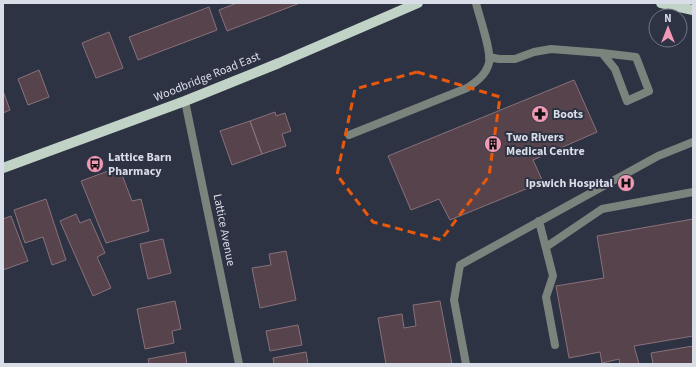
<svg xmlns="http://www.w3.org/2000/svg" width="696" height="367" viewBox="0 0 696 367" font-family="'Source Sans 3',sans-serif">
<rect width="100%" height="100%" fill="#2e3344"/>
<!-- building -->
<path fill="#57434b" stroke="#88717a" d="M237,3h63l-73,28 -8,-21z
M209,7l8,23 -79,30 -9,-23z
M109,32l14,36 -27,10 -14,-35z
M39,70l10,27 -21,8 -10,-26z
M574,80l23,52 -64,28 10,22 -93,38 -11,-21 -28,11 -23,-54z
M3,91l7,19 -7,3z
M275,112l1,4 9,-3 6,18 -9,3 4,12 -24,8 -12,-33z
M250,121l12,33 -30,11 -12,-34z
M119,167l13,34 9,-2 8,32 -43,12 -25,-62z
M46,199l20,61 -14,5 -9,-28 -18,6 -11,-33z
M76,214l4,9 10,-4 15,34 -8,4 14,31 -18,8 -33,-75z
M11,216l17,45 -25,9v-51z
M693,219v117l-59,10 5,18h-19l-1,-5 -17,4 -2,-11 -31,6 -13,-72 48,-8 -7,-42z
M163,239l8,34 -23,6 -8,-35z
M286,251l10,49 -36,8 -8,-40 19,-3 -2,-11z
M175,301l6,28 -9,2 2,12 -29,6 -8,-40z
M440,301l12,63h-66l-8,-46 24,-4 2,14 12,-2 -3,-21z
M298,325l4,20 -32,6 -4,-20z
M693,346v18h-40l-2,-11z
M185,352l2,12h-38l-1,-5z
M306,352l2,12h-34l-1,-6z"/>
<g fill="none" stroke-linecap="round" stroke-linejoin="round">
<!-- service -->
<path stroke="#7b837d" stroke-width="8" d="M489,57l10,2h16l19,-7 17,-3 51,4 34,4 13,34 -22,10 -12,-32 -13,-16
M349,135l118,-47c9,-6 19,-13 22,-25 3,-11 -10,-47 -13,-60
M539,221l14,55 -7,21 9,48
M546,247l56,-38 91,-17
M466,364l-12,-64 6,-35 198,-109 35,-14"/>
<!-- minor -->
<path stroke="#7b837d" stroke-width="8" d="M185,101l54,263"/>
<!-- primary -->
<path stroke="#c1d3c6" stroke-width="10" d="M661,3l32,7
M3,168l182,-67 94,-38 139,-60"/>
</g>
<!-- marked area -->
<path fill="none" stroke="#e8590c" stroke-width="3" stroke-dasharray="8 5" stroke-linejoin="round" d="M417,72l83,25 -11,79 -48,64 -68,-18 -36,-47 18,-86z"/>
<!-- icons -->
<defs>
<g id="pharmacy-disc" transform="scale(0.9)"><circle r="9.5" fill="#f09ab5" stroke="#2e3344"/><path d="M-2-6h4v4h4v4h-4v4h-4v-4h-4v-4h4Z" fill="#111"/></g>
<g id="building-disc" transform="scale(0.9)"><circle r="9.5" fill="#f09ab5" stroke="#2e3344"/><path d="M-4-6H4V6H1V3H-1V6H-4ZM-2.5-4.3h1.7v1.8h-1.7ZM.8-4.3h1.7v1.8H.8ZM-2.5-1h1.7V.8h-1.7ZM.8-1h1.7V.8H.8Z" fill="#111"/></g>
<g id="bus-disc" transform="scale(0.9)"><circle r="9.5" fill="#f09ab5" stroke="#2e3344"/><path d="M-5-6H5V4H4V6H2V4H-2V6H-4V4H-5ZM-3.5-4V0h7V-4ZM-3.5 1.2v1.5H-2V1.2ZM2 1.2v1.5H3.5V1.2Z" fill="#111"/></g>
<g id="hospital-disc" transform="scale(0.9)"><circle r="9.5" fill="#f09ab5" stroke="#2e3344"/><path d="M-5-5h3v3.5h4V-5h3V5h-3V1.5h-4V5h-3Z" fill="#111"/></g>
</defs>
<g fill-rule="evenodd">
<use href="#pharmacy-disc" x="540" y="114"/>
<use href="#building-disc" x="493" y="144"/>
<use href="#bus-disc" x="95" y="164"/>
<use href="#hospital-disc" x="626" y="183"/>
</g>
<g text-anchor="middle" dominant-baseline="central" stroke-width="4" stroke-linejoin="round" paint-order="stroke">
<!-- street labels -->
<g font-size="12" fill="#d9dde8" stroke="#2e3344">
<text transform="translate(207 77) rotate(-22)">Woodbridge Road East</text>
<text transform="translate(224 230) rotate(79)">Lattice Avenue</text>
</g>
<!-- poi labels -->
<g font-size="12" font-weight="bold" fill="#d9dde8" stroke="#2e3344" text-anchor="start">
<text x="553" y="114">Boots</text>
<text x="506" y="137">Two Rivers<tspan x="506" dy="14">Medical Centre</tspan></text>
<text x="108" y="157">Lattice Barn<tspan x="108" dy="14">Pharmacy</tspan></text>
<text x="613" y="183" text-anchor="end">Ipswich Hospital</text>
</g>
</g>
<!-- border -->
<rect width="696" height="367" fill="none" stroke="#d9dde8" stroke-width="8"/>
<!-- north arrow -->
<g transform="translate(668 28)"><circle r="19" fill="#2e3344" stroke="#727786"/>
<path d="M0-3L7 15L0 10L-7 15Z" fill="#f09ab5"/>
<text y="-6" font-size="11" font-weight="bold" text-anchor="middle" fill="#d9dde8">N</text>
</g>
</svg>
